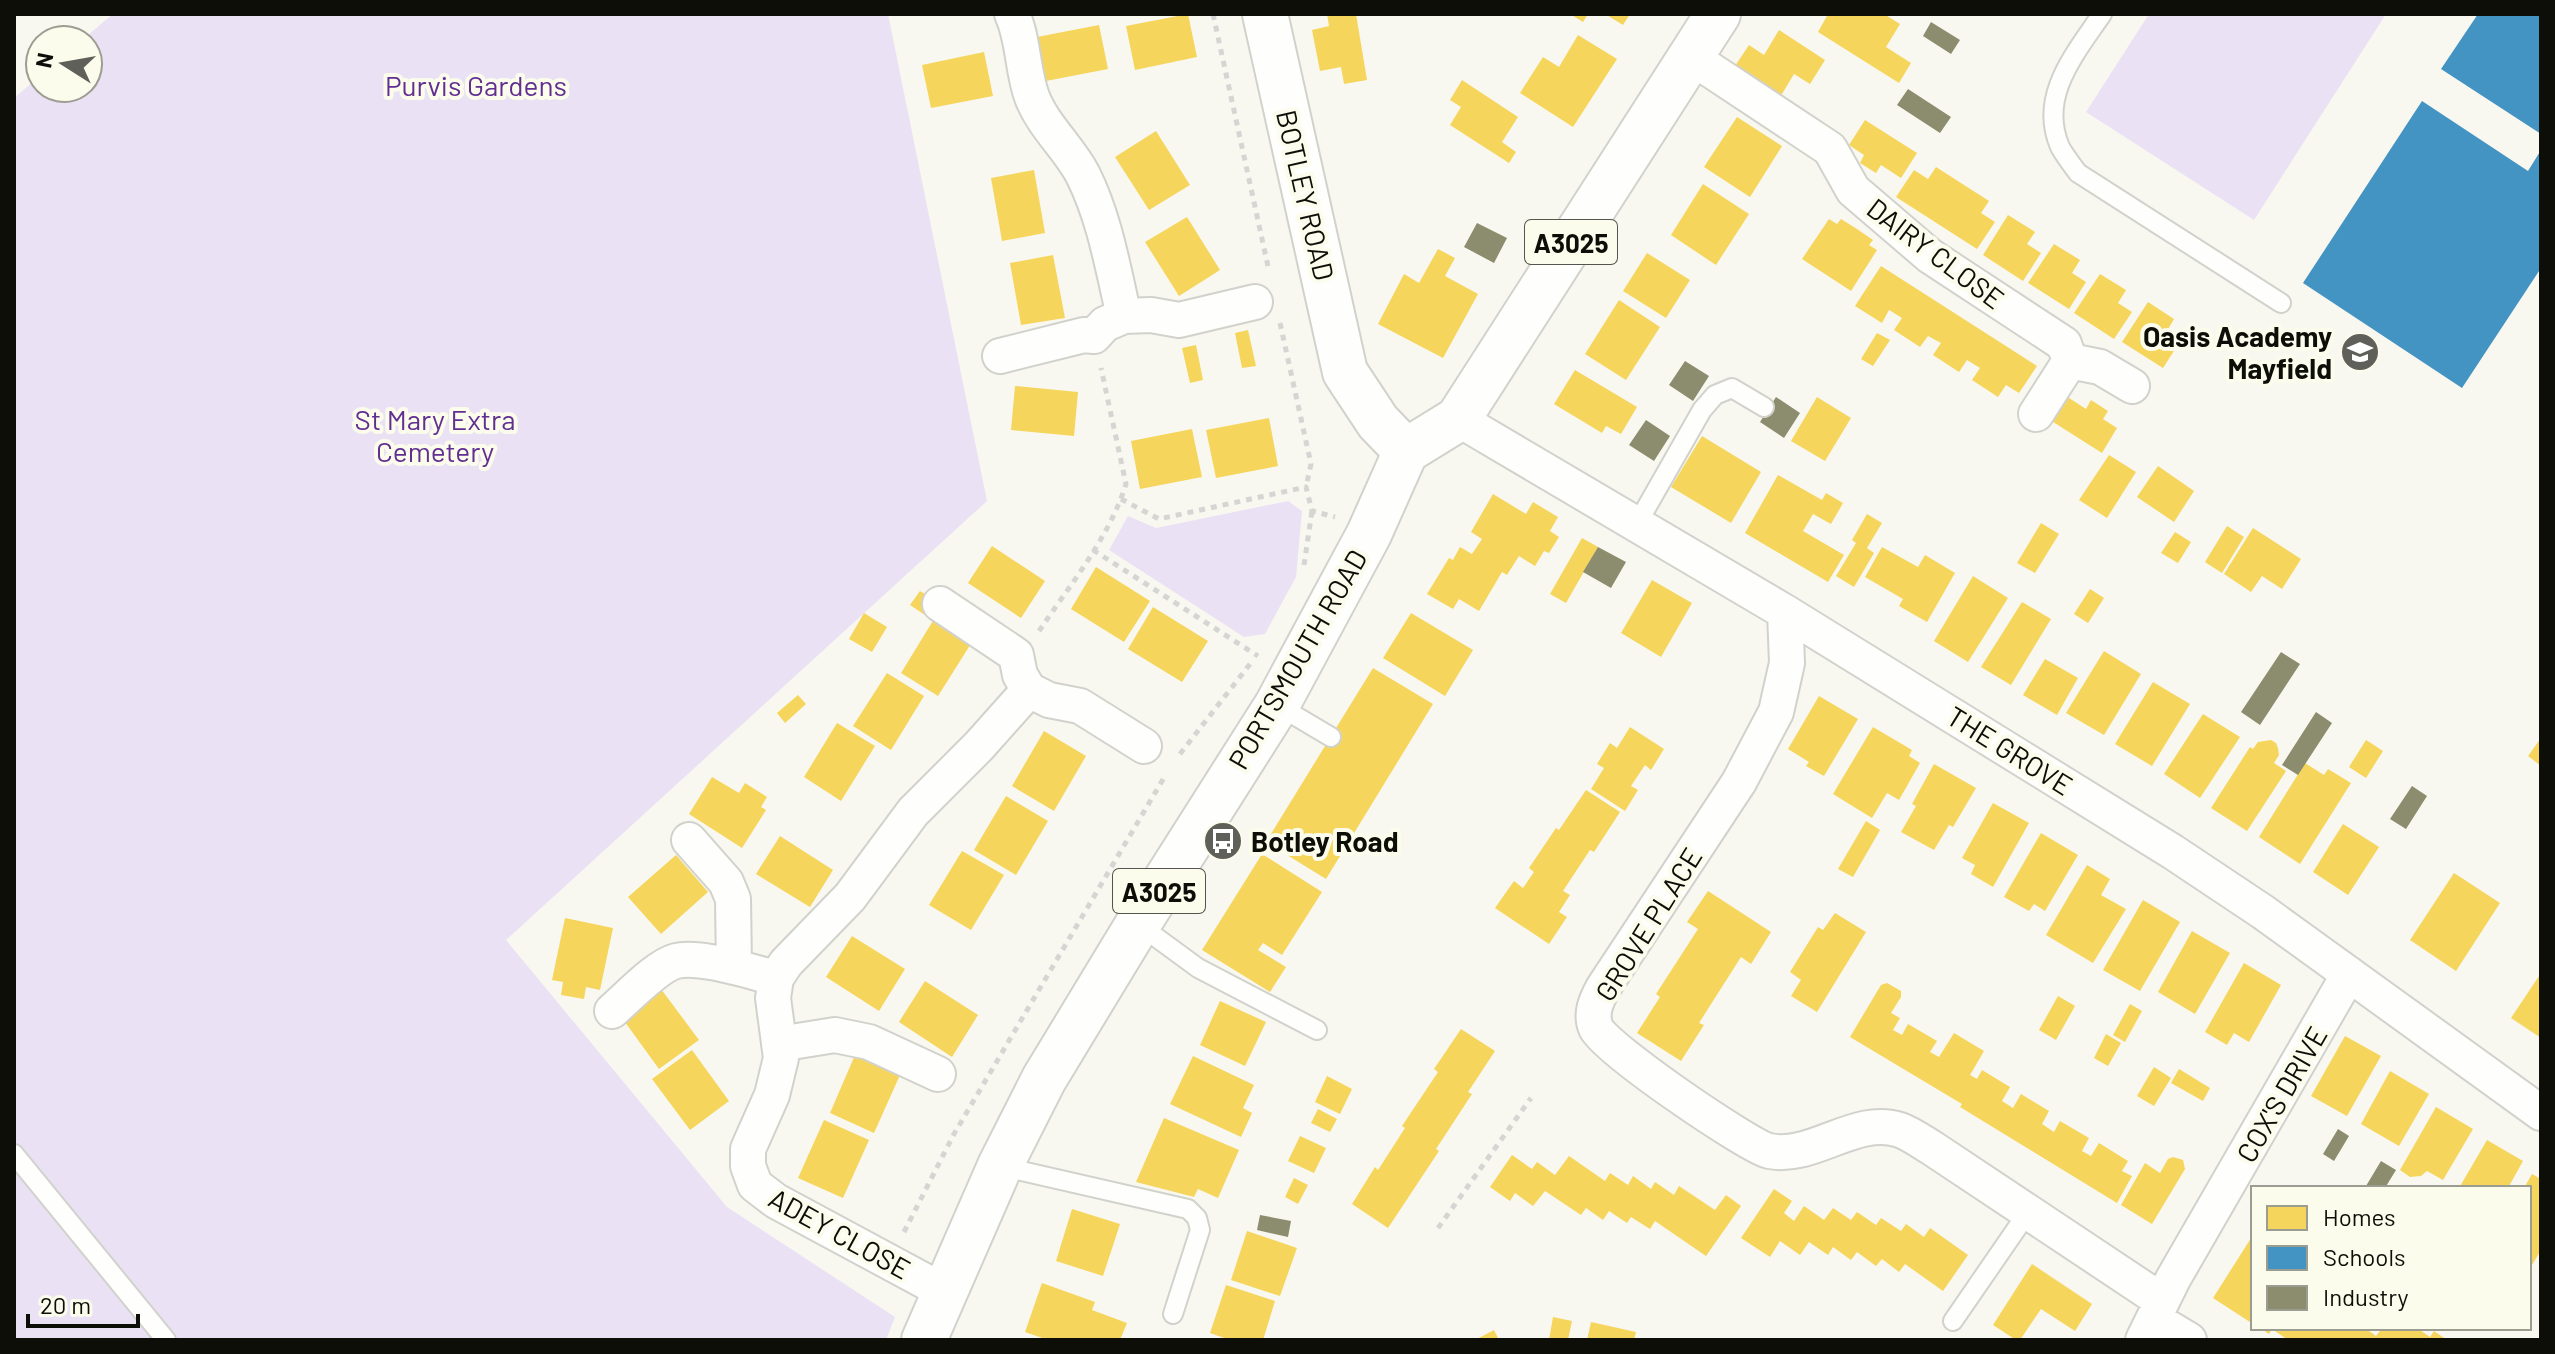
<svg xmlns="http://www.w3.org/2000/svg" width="2555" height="1354" viewBox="0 0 2555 1354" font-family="Barlow,sans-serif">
<rect width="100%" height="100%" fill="#f8f8f0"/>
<!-- green -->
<path fill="#eae1f5" d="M113,14h775l99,487 -481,439 221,267 168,110 -9,23h-872v-1242l26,-22v12h48v-48h-6z
M2149,14h237l-132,206 -168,-108z
M1288,501l14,10 -6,66 -31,57 -21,3 -135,-87 19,-34 28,12z"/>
<!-- homes -->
<path fill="#f6d55c" d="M1188,14l9,43 -62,13 -9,-44z
M1327,14h29l11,66 -23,4 -3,-17 -21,4 -8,-41 17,-4z
M1570,14h18l-5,8z
M1605,14h25l-7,11z
M1828,14h56l16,10 -14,23 25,16 -12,20 -81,-51z
M1099,25l9,44 -62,12 -9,-44z
M1779,30l46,30 -15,24 -16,-10 -15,25 -46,-30 16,-24 15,10z
M1578,35l39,24 -44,68 -53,-34 23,-36 16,10z
M984,52l9,44 -62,12 -9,-43z
M1462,80l56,37 -16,25 14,10 -7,11 -59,-38 11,-18 -11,-7z
M1737,117l45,29 -32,51 -46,-30z
M1865,120l52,33 -16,25 -20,-13 -5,8 -16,-10 4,-8 -15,-10z
M1156,131l34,54 -41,25 -34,-53z
M1936,167l53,34 -8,12 14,9 -18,27 -81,-52 18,-27 14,9z
M1034,170l11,63 -43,8 -11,-63z
M1703,184l46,30 -33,51 -45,-30z
M2008,215l27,17 -8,12 14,9 -18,28 -40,-26z
M1187,217l33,53 -41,26 -34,-54z
M1829,219l8,5 4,-5 16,10 16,11 -4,5 8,5 -26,41 -49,-32z
M2054,244l26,16 -8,13 14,9 -17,27 -41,-26z
M1438,249l17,9 -10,18 33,18 -35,64 -65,-34 26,-50 15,9z
M1647,253l43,27 -24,38 -43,-27z
M1053,255l12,63 -44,7 -11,-62z
M1881,266l156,100 -18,27 -13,-8 -8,12 -26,-17 8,-12 -13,-8 -8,12 -26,-17 8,-12 -13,-7 -8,11 -26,-17 8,-12 -13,-8 -7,13 -27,-17z
M2100,274l26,16 -8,13 14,9 -18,27 -40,-26z
M1619,300l41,27 -34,53 -41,-26z
M2148,302l26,17 -7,12 14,9 -18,28 -41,-26z
M1248,330l8,36 -14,2 -7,-35z
M1877,333l13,7 -17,26 -12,-7z
M1196,345l7,35 -13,3 -8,-35z
M1575,370l62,37 -16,27 -15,-8 -4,7 -48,-29z
M1015,386l63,6 -4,44 -63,-6z
M2066,396l20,13 5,-9 17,11 -5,8 14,9 -15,25 -52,-33z
M1817,397l34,21 -26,43 -34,-20z
M1269,418l9,48 -62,12 -10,-48z
M1192,429l10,48 -62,12 -9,-48z
M1702,436l59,36 -30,51 -60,-36z
M2109,455l27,17 -29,46 -28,-18z
M2158,466l36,25 -20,31 -37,-25z
M1778,475l44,25 4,-7 17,10 -12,21 -18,-10 -10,17 41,24 -16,27 -83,-49z
M1493,494l33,20 7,-12 25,15 -8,14 9,6 -10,16 -5,-2 -9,15 -16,-10 -12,19 -5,-3 -23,39 -20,-12 -6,10 -26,-15 22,-36 4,2 7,-13 12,7 10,-15 -11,-7z
M1867,514l15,9 -15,25 7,5 -20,34 -18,-11 20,-33 -4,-3z
M2041,523l18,11 -24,39 -18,-10z
M2227,526l17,11 -22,36 -17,-11z
M2253,528l48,31 -19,30 -20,-13 -11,16 -27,-18z
M2175,532l16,10 -13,21 -17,-10z
M1582,538l16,9 -32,56 -16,-9z
M992,546l53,35 -24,37 -53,-35z
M1882,547l36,20 7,-12 30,18 -28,49 -28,-16 4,-7 -38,-22z
M1096,567l54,34 -26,41 -53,-33z
M1973,576l35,22 -40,64 -34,-21z
M1652,580l40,23 -31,54 -40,-24z
M2090,589l14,9 -16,25 -14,-9z
M920,591l15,9 -10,15 -15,-10z
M2022,602l29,17 -40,66 -30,-18z
M1153,607l55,34 -26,41 -54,-33z
M864,613l23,14 -15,25 -23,-13z
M1411,613l62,37 -28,46 -62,-38z
M934,619l38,23 -34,54 -37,-23z
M2104,651l37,23 -37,61 -38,-22z
M2045,659l33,19 -21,37 -34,-20z
M1373,668l60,36 -107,175 -60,-37z
M887,673l37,23 -33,54 -38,-24z
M2153,682l37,22 -38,62 -37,-22z
M798,695l8,9 -21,19 -8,-10z
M1819,696l39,23 -34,57 -18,-10 3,-4 -21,-13z
M2203,714l37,23 -40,61 -36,-24z
M837,723l38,23 -34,55 -37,-24z
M1630,727l34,22 -13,21 -6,-5 -14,21 7,4 -13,21 -34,-22 13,-21 -7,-4 13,-21 7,5z
M1873,727l39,23 -3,6 11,7 -21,37 -12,-7 -15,25 -39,-24z
M1044,731l42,25 -32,55 -42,-25z
M2541,738v28l-13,-10z
M2271,740l5,3 2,5 1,7 -5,8 12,8 -39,60 -36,-23 39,-61 3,2 5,-7z
M2366,740l17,11 -17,27 -17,-11z
M2305,763l19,12 4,-6 23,14 -51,81 -41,-27z
M1934,764l42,24 -23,39 -4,-2 -15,25 -33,-18 15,-26 -4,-2z
M712,777l27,16 6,-10 22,14 -6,10 5,3 -24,38 -53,-34z
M1586,790l34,22 -26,40 -4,-2 -27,41 7,4 -11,17 8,5 -18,27 -54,-36 19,-27 9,7 11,-16 -5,-4 27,-40 3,2z
M1006,796l42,25 -32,54 -42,-25z
M1993,803l36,20 -36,64 -22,-13 4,-9 -13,-7z
M1866,821l14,9 -27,47 -15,-8z
M2343,824l36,23 -31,48 -35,-23z
M2041,833l37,22 -33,56 -11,-7 -5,7 -25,-14z
M780,836l53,34 -23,37 -54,-33z
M962,851l42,24 -33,55 -42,-25z
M1262,854l60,38 -40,63 -19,-12 -5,7 28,17 -16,25 -68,-42z
M676,855l32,37 -47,42 -33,-37z
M2087,865l23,14 -9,16 25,14 -33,54 -47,-28z
M2454,873l46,30 -44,68 -46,-31z
M1708,891l63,41 -20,32 -10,-7 -42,66 5,2 -23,36 -44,-28 23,-36 -4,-3 42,-65 -11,-7z
M2143,900l37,22 -40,69 -37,-21z
M1835,913l31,19 -49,80 -26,-16 10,-16 -11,-8 28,-45 5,3z
M565,918l48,10 -13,62 -14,-3 -2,12 -23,-4 2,-13 -11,-2z
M2192,931l38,22 -35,61 -37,-22z
M852,936l53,33 -26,42 -53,-34z
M2244,963l37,22 -32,57 -15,-9 -7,12 -22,-13z
M2541,973v65l-30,-20z
M925,981l53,34 -26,42 -53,-35z
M1887,983l14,8v6l-10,16 9,5 -7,12 9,5 6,-11 29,17 -7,11 9,5 15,-24 30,18 -14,24 7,4 5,-9 28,17 -8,14 11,7 8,-14 28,17 -7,13 12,8 6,-11 29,17 -7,13 9,5 8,-13 29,18 -6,10 10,5 -15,27 -157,-96 2,-3 -112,-67 31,-52z
M661,989l38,51 -40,29 -37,-51z
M2058,996l17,10 -19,34 -17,-10z
M1220,1001l46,21 -21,44 -45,-21z
M2130,1004l12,7 -17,31 -12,-7z
M1461,1029l34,22 -27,41 4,2 -36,55 3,2 -51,77 -36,-24 23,-37 3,3 27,-42 -3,-2 36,-54 -4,-3z
M2106,1034l15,9 -13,23 -14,-8z
M2345,1036l36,20 -34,60 -36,-20z
M692,1050l37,51 -39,29 -38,-51z
M855,1055l45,20 -26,58 -44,-20z
M1193,1056l61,29 -11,23 9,5 -11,24 -71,-33z
M2154,1067l17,11 -17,28 -17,-10z
M2179,1069l31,19 -7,13 -32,-18z
M2390,1071l39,23 -30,52 -38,-22z
M1327,1076l25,13 -12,25 -25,-12z
M2436,1107l37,22 -30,51 -16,-9 -6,5 -11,1 -10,-7z
M1318,1109l19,10 -7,13 -19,-9z
M1164,1118l75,32 -21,48 -20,-9 -4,8 -58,-15z
M824,1120l45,20 -26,58 -45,-20z
M1300,1136l26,12 -12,25 -26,-12z
M2487,1140l36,21 -15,27h-49z
M1512,1155l20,14 5,-7 18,13 14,-19 36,25 5,-8 18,12 5,-9 18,13 4,-7 19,13 5,-9 36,24 11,-15 15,11 -35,50 -51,-35 -5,8 -19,-12 -4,6 -18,-12 -6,9 -17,-12 -5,7 -36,-24 -12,15 -18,-13 -5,8 -20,-14z
M2173,1157l10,3 2,9 -33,55 -31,-19 24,-42 15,10 8,-14z
M2532,1174l9,5v71l-12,20v-82h-5z
M1294,1178l14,7 -10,19 -13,-7z
M1774,1189l18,12 -8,12 10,8 10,-15 20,14 9,-12 18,12 6,-8 19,13 5,-7 20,13 5,-7 18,13 6,-9 38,27 -25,36 -38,-27 -6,8 -17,-13 -6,7 -19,-14 -6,8 -18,-13 -5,8 -19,-13 -9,13 -20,-14 -10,16 -29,-19z
M1072,1209l48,15 -17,52 -47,-15z
M1247,1231l50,17 -17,48 -49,-16z
M2253,1235v89l-40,-26z
M2032,1264l60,40 -17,27 -34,-22 -21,31h-4l-23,-15z
M1042,1283l53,19 -3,8 35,13 -7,17h-72l-23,-8z
M1226,1285l49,16 -12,39h-33l-20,-7z
M1553,1317l19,4 -4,19h-19z
M1591,1322l45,10 -2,8h-47z
M2260,1328h105l11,8 6,-8h20l5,3 2,-3h8l13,9 4,-6 13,9h-159l-16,-11 -3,5z
M1494,1330l5,10h-24z"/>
<!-- schools -->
<path fill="#4393c3" d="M2478,14h63v120l-100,-65z
M2422,101l106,70 13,-21v118l-79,120 -159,-105z"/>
<!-- industry -->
<path fill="#8c8c6e" d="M1931,22l29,18 -9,14 -28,-18z
M1908,89l43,28 -11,16 -43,-28z
M1477,223l30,15 -13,25 -30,-16z
M1685,361l24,15 -16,25 -24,-16z
M1776,397l24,16 -16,25 -24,-16z
M1646,420l24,16 -16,25 -25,-16z
M1598,547l28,15 -15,26 -28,-16z
M2281,652l19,12 -40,61 -19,-13z
M2316,712l16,11 -34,52 -16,-10z
M2412,786l15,10 -21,33 -16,-10z
M2338,1129l11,7 -15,25 -11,-7z
M2381,1161l15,9 -11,18h-15l-4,-2z
M1260,1215l31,6 -3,16 -31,-7z"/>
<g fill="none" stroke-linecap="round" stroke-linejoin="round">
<!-- service casing -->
<g stroke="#d2d2cc" stroke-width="22">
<path id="service" d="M2102,14c-27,40 -64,82 -42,133 5,9 12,18 18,26l203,130
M1637,524l65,-114 13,-15 17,-7 32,19
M1277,705l54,32
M1138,924l60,44 119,62
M14,1154l152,186
M1000,1166l188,43 9,9 3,12 -27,84
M1953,1321l75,-109"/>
</g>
<!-- minor casing -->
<g stroke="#d2d2cc" stroke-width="38">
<path id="minor" d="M1691,57l139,92 23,41 77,66 134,88 6,17 30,6 32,19
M1124,316l27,-1 28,5 76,-18
M1000,356l84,-21 10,1 11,-12 19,-8c-11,-47 -19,-97 -41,-141 -14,-27 -40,-49 -51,-78 -10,-27 -8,-57 -20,-83
M2036,414l34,-53
M1458,419l327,193 388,240 90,60 278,201
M1785,612l2,51 -11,49 -37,70 -136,206c-7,13 -13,26 -7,40 7,19 152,118 173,123 44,9 87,-36 131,-21 11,4 22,12 32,18l230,153
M1029,690l20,10 31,6 64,40
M689,840l37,42 7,17 1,68
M776,978l10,-15 64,-66 63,-85 66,-66 50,-56 -9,-15 -4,-20 -76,-51
M612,1011c16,-14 45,-45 64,-50 24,-6 75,11 100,17l-3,20 8,60 -9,37 -24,54v17l7,19 21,16 169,91
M779,1044l56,-9 34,7 69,32
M2154,1319l35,21
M2143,1340l30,-61 176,-305"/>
</g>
<!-- secondary casing -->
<g stroke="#d2d2cc" stroke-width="48">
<path id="secondary" d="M1265,14l80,358 33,50 28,29"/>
</g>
<!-- primary casing -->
<g stroke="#d2d2cc" stroke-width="48">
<path id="primary" d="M924,1340l76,-174 44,-87 94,-155 139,-219 92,-171 37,-83 52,-32 260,-405"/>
</g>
<!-- path -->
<path stroke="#d5d5d3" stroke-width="5" stroke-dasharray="6 6" stroke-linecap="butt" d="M1213,14l56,257
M1280,323l31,141 -5,23
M1121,499l38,20 147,-32 6,24 23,6
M1093,550l165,106
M1304,565l8,-54
M1039,631c31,-46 70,-93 87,-147l-25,-116
M1180,754l70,-90
M1438,1228l93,-130
M904,1232l50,-98 211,-358"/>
<!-- service -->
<use href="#service" stroke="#fefefd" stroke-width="18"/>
<!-- minor -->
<use href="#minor" stroke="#fefefd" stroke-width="34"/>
<!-- secondary -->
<use href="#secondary" stroke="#fefefd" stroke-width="44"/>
<!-- primary -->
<use href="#primary" stroke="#fefefd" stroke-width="44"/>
</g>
<!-- icons -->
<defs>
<g id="school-disc" transform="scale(2)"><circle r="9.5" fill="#5f6059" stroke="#fbfcec"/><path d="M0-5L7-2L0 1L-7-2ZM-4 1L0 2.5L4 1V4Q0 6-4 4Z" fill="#fff"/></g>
<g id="bus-disc" transform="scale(2)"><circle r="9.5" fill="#5f6059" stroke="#fbfcec"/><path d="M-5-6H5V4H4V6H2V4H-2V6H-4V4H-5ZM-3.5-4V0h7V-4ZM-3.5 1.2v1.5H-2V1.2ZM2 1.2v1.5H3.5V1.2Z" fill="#fff"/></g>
</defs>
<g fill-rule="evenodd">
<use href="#school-disc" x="2360" y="352"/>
<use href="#bus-disc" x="1223" y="841"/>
</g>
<g text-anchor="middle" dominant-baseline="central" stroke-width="8" stroke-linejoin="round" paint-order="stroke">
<!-- shield labels -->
<g fill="#fbfcec" stroke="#54554c" stroke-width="2">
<rect x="1525" y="220" width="92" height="44" rx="6"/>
<rect x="1113" y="869" width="92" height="44" rx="6"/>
</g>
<g font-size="26" font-weight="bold" fill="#0d0e08">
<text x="1571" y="242">A3025</text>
<text x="1159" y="891">A3025</text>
</g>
<!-- park labels -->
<g font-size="28" fill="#612e91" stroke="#fbfcec">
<text x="476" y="85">Purvis Gardens</text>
<text x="435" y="419">St Mary Extra<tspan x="435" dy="32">Cemetery</tspan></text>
</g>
<!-- street labels -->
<g font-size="28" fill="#0d0e08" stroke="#fbfcec">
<text transform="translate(1306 195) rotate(77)">BOTLEY ROAD</text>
<text transform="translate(1936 253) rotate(37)">DAIRY CLOSE</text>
<text transform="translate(1297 659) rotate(-60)">PORTSMOUTH ROAD</text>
<text transform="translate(2010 750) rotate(32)">THE GROVE</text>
<text transform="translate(1648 924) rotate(-58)">GROVE PLACE</text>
<text transform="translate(2281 1094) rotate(-60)">COX'S DRIVE</text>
<text transform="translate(840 1233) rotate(29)">ADEY CLOSE</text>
</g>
<!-- poi labels -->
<g font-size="28" font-weight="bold" fill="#0d0e08" stroke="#fbfcec" text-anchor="end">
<text x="2332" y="336">Oasis Academy<tspan x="2332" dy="32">Mayfield</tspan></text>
<text x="1251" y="841" text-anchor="start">Botley Road</text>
</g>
</g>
<!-- border -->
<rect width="2555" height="1354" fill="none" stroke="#0d0e08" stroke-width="32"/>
<!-- legend -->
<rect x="2251" y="1186" width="280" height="144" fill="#fbfcec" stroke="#9c9d91" stroke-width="2"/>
<rect x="2267" y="1206" width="40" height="24" fill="#f6d55c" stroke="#9c9d91" stroke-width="2"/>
<text x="2323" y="1226" font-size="24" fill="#0d0e08">Homes</text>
<rect x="2267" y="1246" width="40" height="24" fill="#4393c3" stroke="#9c9d91" stroke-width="2"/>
<text x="2323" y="1266" font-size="24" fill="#0d0e08">Schools</text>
<rect x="2267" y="1286" width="40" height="24" fill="#8c8c6e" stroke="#9c9d91" stroke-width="2"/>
<text x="2323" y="1306" font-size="24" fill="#0d0e08">Industry</text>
<!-- north arrow -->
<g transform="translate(64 64) rotate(281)"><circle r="38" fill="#fbfcec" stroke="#9c9d91" stroke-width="2"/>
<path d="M0-6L14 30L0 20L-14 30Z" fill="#5f6059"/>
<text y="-12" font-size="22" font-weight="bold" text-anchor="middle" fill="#0d0e08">N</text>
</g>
<!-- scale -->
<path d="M28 1314v12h110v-12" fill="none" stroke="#0d0e08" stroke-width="4"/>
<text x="40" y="1314" font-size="24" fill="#0d0e08" stroke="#fbfcec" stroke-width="6" paint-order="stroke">20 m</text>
</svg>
